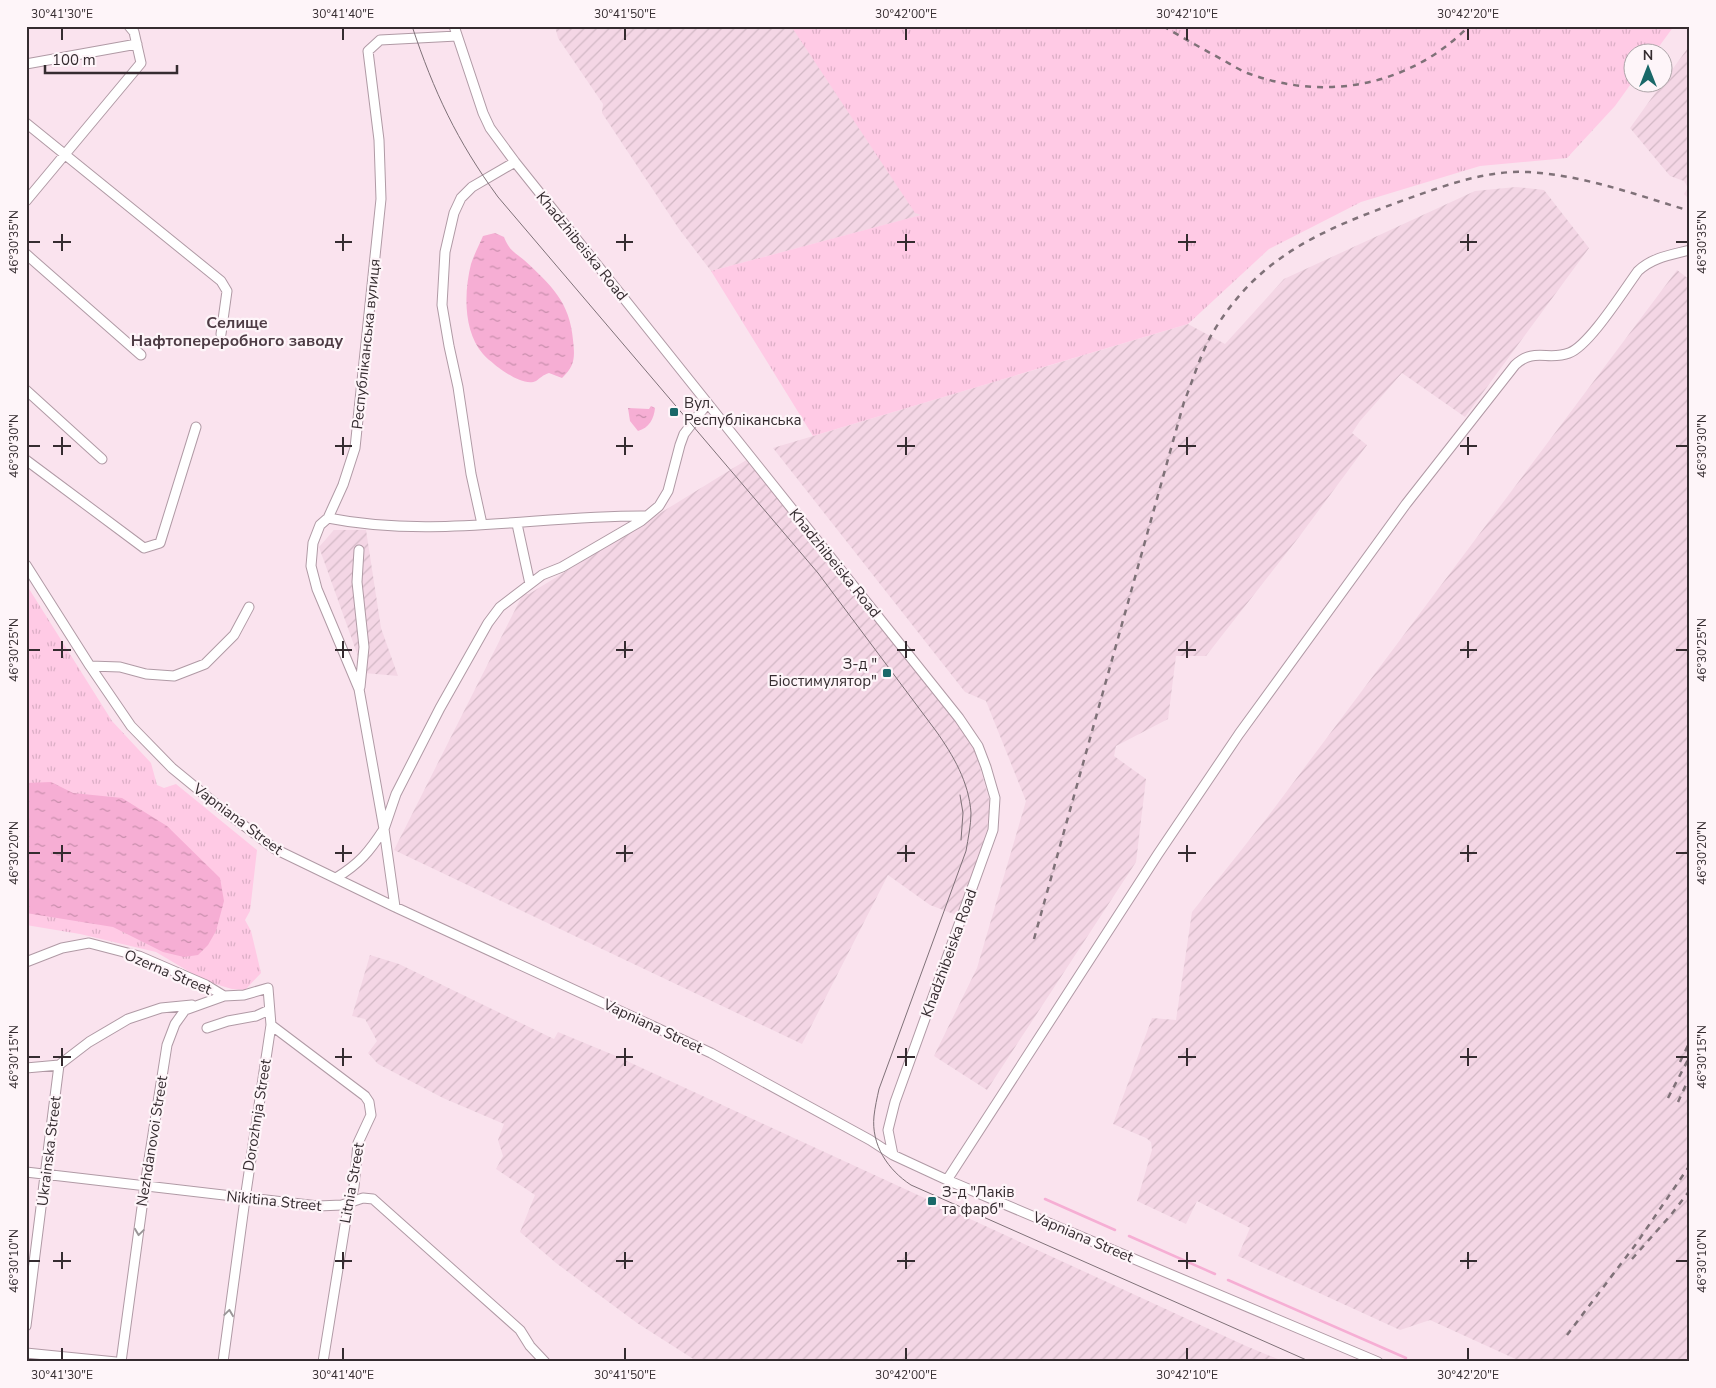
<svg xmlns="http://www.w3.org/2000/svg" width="1716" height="1388" viewBox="0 0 1716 1388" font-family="'Nunito Sans',sans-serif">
<defs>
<pattern id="industrial-furrows" width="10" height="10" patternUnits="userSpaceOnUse" patternTransform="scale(1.25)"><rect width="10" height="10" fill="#f4d6e5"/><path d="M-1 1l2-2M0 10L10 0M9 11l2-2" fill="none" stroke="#d2b8c5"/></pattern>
<pattern id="grass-tufts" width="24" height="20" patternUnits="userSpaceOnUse" patternTransform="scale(1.25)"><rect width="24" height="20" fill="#ffcae5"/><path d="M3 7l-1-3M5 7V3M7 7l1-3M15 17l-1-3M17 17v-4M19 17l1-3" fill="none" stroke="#dbaec5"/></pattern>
<pattern id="water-ripples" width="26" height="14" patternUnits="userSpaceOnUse" patternTransform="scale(1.25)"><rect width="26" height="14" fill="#f6aed4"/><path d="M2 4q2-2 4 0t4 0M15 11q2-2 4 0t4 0" fill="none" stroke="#c88eac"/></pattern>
</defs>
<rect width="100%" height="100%" fill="#fae3ee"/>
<!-- industrial -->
<path fill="url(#industrial-furrows)" d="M555,26h238l129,189 -211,56 -32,-42 -77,-116 1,-9 -45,-66z
M1690,45v155l-6,-6 4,-6 -4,-7 -14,-5 -40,-48z
M1516,187l28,3 45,58 -124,169 -63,-44 -42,48 -8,12 15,12 -68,92 -93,119h-30l-8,63 -52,27 -2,10 32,23 -10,83 -149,228 -53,-34 43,-88 49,-167 -40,-100 -21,-9 -192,-244 415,-124 37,20 59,-65 191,-88z
M1677,270l13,10v1082h-168l-92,-42 -30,10 -162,-74 12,-28 -53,-27 -11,23 -49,-23 15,-51 -1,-8 -5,-4 -33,-14 39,-106 24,2 16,-108 74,-93z
M748,459l209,259 17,29 16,55 -3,28 -28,86 -29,-11 -42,-30 -86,169 -408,-194 129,-256h6z
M334,530h32l15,98 17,48 -34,-3 -45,-126z
M370,955l29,9 155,75 4,-7 58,24 630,290 39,16h-587l-61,-39 -81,-60 -36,-31 15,-37 -39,-26 7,-13 -5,-16 6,-16 -61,-26 -65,-34 -10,-11 9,-12 -12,-22 -13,-3z"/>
<!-- grass -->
<path fill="url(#grass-tufts)" d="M791,26h883l-19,26h-21l-1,29 -18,25 -48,52 -87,8 -119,36 -92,47 -81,75 -375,112 -102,-165 210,-56 -6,-2z
M26,584l86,137 39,42 6,22 7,3 12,-4 81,66 -7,61 -5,9 6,11 10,42 -16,17 -13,-1 -27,-8 -49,-29 -76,-18 -54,-9z"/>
<!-- water -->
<path fill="url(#water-ripples)" d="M495,233l9,4c5,13 10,15 20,23 27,25 46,42 49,80 2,17 2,26 -11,38l-13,-5c-6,2 -9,5 -13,8 -11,6 -34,-10 -42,-17 -3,-3 -8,-6 -11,-10 -20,-23 -19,-62 -12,-90 3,-9 8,-19 12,-28z
M651,406l4,2c-1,11 -6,20 -17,23l-8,-10 -2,-13 21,1z
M51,782l22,11 49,5 45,28 53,52 4,23 -8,30 -8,14 -10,10 -14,2 -21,-5 -50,-25 -87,-14v-130z"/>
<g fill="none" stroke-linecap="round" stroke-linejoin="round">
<!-- stream -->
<path stroke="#f6aed4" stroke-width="2.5" d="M1045,1199l70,31
M1129,1236l86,38
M1228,1280l178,78"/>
<!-- minor casing -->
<g stroke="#b09aa5" stroke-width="11">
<path id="minor" d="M454,26l29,87 7,15 25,34 444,556 19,28 8,21 9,31 -2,32 -98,272 -7,28 5,25
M26,64l111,-20
M26,123l195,158 6,10 -6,43
M26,201l115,-138 -7,-31 -5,-6
M26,254l115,101
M26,390l76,69
M26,460l118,88 16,-5 36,-116
M328,518c105,21 213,-3 318,-2
M482,524l-11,-50 -13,-87 -9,-41 -7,-41 3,-53 9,-39 7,-15 11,-11 43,-25
M517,524l13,60
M359,550l-2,32 7,65 -4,40
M26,565l64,101 41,60 41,42 50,41 53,40 120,58 316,146 159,87 23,15 54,25 431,182
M90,666l30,1 26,7 28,2 31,-12 29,-29 15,-28
M336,878c24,-15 33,-26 48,-49l-25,-140 -42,-100 -6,-23 2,-23 7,-18 8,-7 15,-33 12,-37 26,-249 -2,-59 -11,-89 12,-11 77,-4
M395,907l-11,-78 12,-35 44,-86 48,-85 12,-16 42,-32 20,-8 79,-46 18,-15 9,-15 12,-46 4,-11 23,-30
M26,962l36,-14 27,-5 50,13 67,29 18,11
M271,1025l94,71 4,6 2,13 -13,28 -4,44 -8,32 -23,143
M207,1028l21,-7 28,-5 13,-6
M26,1068l33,-3 30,-23 39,-23 33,-11 31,-3
M26,1172l292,34 24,-1 21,-7 10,1 147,131 10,16 15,16
M947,1180l211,-326 81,-120 167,-230 109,-139c19,-18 33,-4 54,-12 20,-7 55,-63 69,-82 15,-14 33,-16 52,-21
M26,1326l33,-261
M26,1353l90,9
M121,1362l24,-177 22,-140 8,-21 10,-14 39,-14 20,-1 24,-7 3,37 -26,174 -22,163"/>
</g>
<!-- minor -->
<use href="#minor" stroke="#fff" stroke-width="9"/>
<!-- tram -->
<path stroke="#7f7178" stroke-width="1" d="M412,26c22,66 45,115 86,171l320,376 118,158c17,24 33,51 35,82 0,12 -3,26 -5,38l-87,238c-2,9 -4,18 -5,27 -3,29 14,54 37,69l400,177
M960,795l3,18 -2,27"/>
<!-- rail -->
<path stroke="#7f7178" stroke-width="2.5" stroke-dasharray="6 6" stroke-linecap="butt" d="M1163,26c20,12 40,23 60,34 9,5 18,11 27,14 78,28 161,11 219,-48
M1034,939l150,-537c10,-24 17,-51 31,-73 46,-75 110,-100 189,-129 40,-14 81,-30 124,-28 55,3 109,23 162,39
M1680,1062l10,-21
M1668,1098l22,-42
M1678,1102l12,-26
M1632,1259l38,-43 20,-26
M1567,1335l69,-91 54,-79"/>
</g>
<!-- one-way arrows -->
<defs><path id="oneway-chevron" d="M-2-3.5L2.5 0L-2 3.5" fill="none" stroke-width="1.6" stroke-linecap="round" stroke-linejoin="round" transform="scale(1.25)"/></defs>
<g stroke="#9a9698">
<use href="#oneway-chevron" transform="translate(139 1232) rotate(98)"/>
<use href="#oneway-chevron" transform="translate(229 1313) rotate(-82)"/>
</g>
<!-- ticks -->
<path fill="none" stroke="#352c30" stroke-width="2" d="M62,28v12M343,28v12M625,28v12M906,28v12M1187,28v12M1468,28v12M62,234v17M343,234v17M625,234v17M906,234v17M1187,234v17M1468,234v17M28,242h12M53,242h18M335,242h17M616,242h17M897,242h18M1178,242h18M1460,242h17M1676,242h12M62,437v18M343,437v18M625,437v18M906,437v18M1187,437v18M1468,437v18M28,446h12M53,446h18M335,446h17M616,446h17M897,446h18M1178,446h18M1460,446h17M1676,446h12M62,641v17M343,641v17M625,641v17M906,641v17M1187,641v17M1468,641v17M28,650h12M53,650h18M335,650h17M616,650h17M897,650h18M1178,650h18M1460,650h17M1676,650h12M62,845v17M343,845v17M625,845v17M906,845v17M1187,845v17M1468,845v17M28,853h12M53,853h18M335,853h17M616,853h17M897,853h18M1178,853h18M1460,853h17M1676,853h12M62,1048v18M343,1048v18M625,1048v18M906,1048v18M1187,1048v18M1468,1048v18M28,1057h12M53,1057h18M335,1057h17M616,1057h17M897,1057h18M1178,1057h18M1460,1057h17M1676,1057h12M62,1252v17M343,1252v17M625,1252v17M906,1252v17M1187,1252v17M1468,1252v17M28,1261h12M53,1261h18M335,1261h17M616,1261h17M897,1261h18M1178,1261h18M1460,1261h17M1676,1261h12M62,1348v12M343,1348v12M625,1348v12M906,1348v12M1187,1348v12M1468,1348v12"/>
<!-- markers -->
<g fill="#1a6869" stroke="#fef5f9" stroke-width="2">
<rect x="669" y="407" width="10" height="10" rx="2.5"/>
<rect x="882" y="668" width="10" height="10" rx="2.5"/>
<rect x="927" y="1196" width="10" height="10" rx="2.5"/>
</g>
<g text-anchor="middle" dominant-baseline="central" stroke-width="4.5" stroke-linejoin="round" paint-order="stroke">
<!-- street labels -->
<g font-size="15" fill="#352c30" stroke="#fef5f9">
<text transform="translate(582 246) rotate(51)">Khadzhibeiska Road</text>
<text transform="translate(366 344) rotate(-84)">Республіканська вулиця</text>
<text transform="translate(835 563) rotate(51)">Khadzhibeiska Road</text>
<text transform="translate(238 819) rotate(37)">Vapniana Street</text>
<text transform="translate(949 953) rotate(-70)">Khadzhibeiska Road</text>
<text transform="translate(168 972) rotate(23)">Ozerna Street</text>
<text transform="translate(653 1026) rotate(25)">Vapniana Street</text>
<text transform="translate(257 1115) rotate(-81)">Dorozhnja Street</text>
<text transform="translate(152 1141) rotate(-81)">Nezhdanovoi Street</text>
<text transform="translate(49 1151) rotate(-83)">Ukrainska Street</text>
<text transform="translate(352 1183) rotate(-80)">Litnia Street</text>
<text transform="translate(274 1201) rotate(6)">Nikitina Street</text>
<text transform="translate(1083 1237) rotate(23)">Vapniana Street</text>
</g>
<!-- poi labels -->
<g font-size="15" fill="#352c30" stroke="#fef5f9" text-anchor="start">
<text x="684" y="403">Вул.<tspan x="684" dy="17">Республіканська</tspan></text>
<text x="877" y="664" text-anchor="end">З-д "<tspan x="877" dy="17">Біостимулятор"</tspan></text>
<text x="942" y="1192">З-д "Лаків<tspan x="942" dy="17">та фарб"</tspan></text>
</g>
<!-- neighbourhood labels -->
<g font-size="16" font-weight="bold" fill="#4e3c45" stroke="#fef5f9">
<text x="237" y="323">Селище<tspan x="237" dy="18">Нафтопереробного заводу</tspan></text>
</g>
</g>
<!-- border -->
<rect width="1716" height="1388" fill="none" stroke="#fef5f9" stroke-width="55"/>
<!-- north arrow -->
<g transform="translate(1648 68)"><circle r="24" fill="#fef5f9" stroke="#aea5a9"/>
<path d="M0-4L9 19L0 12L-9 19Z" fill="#1a6869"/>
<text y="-8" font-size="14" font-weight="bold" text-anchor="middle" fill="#352c30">N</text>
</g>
<!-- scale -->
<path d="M45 65v8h132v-8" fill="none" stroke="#352c30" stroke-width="2.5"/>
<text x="52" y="65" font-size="15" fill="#352c30" stroke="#fef5f9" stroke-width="4" paint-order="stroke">100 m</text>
<rect x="28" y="28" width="1660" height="1332" fill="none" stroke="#352c30" stroke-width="2"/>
<g font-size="12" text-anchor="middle" fill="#352c30">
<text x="62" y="18">30°41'30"E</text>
<text x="343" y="18">30°41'40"E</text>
<text x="625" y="18">30°41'50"E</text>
<text x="906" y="18">30°42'00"E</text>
<text x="1187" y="18">30°42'10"E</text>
<text x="1468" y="18">30°42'20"E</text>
<text transform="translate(14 242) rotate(-90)" y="4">46°30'35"N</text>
<text transform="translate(1702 242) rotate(-90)" y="4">46°30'35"N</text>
<text transform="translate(14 446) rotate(-90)" y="4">46°30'30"N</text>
<text transform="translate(1702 446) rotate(-90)" y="4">46°30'30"N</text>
<text transform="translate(14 650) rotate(-90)" y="4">46°30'25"N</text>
<text transform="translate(1702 650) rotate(-90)" y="4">46°30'25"N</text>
<text transform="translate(14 853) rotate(-90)" y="4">46°30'20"N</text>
<text transform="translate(1702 853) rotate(-90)" y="4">46°30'20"N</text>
<text transform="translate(14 1057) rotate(-90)" y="4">46°30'15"N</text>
<text transform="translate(1702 1057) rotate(-90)" y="4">46°30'15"N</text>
<text transform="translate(14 1261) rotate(-90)" y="4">46°30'10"N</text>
<text transform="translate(1702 1261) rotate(-90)" y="4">46°30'10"N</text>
<text x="62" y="1379">30°41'30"E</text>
<text x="343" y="1379">30°41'40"E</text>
<text x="625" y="1379">30°41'50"E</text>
<text x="906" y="1379">30°42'00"E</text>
<text x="1187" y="1379">30°42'10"E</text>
<text x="1468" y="1379">30°42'20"E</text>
</g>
</svg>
